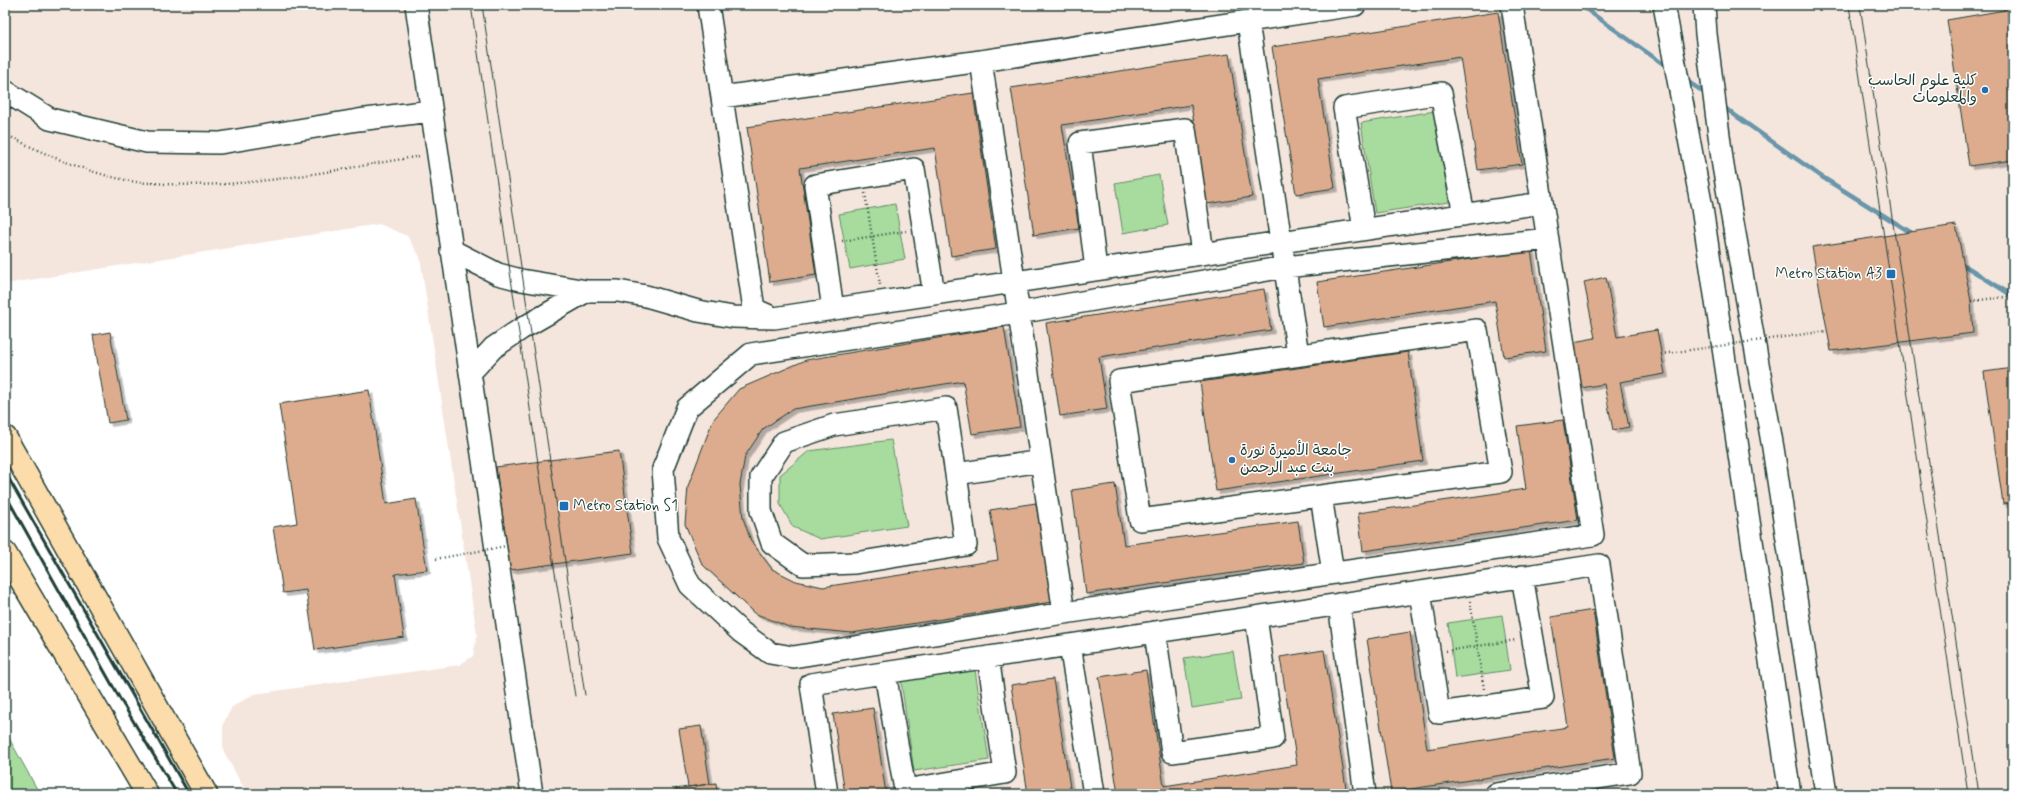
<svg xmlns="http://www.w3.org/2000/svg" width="2018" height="799" viewBox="0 0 2018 799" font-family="Mynerve,'Playpen Sans Arabic',sans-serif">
<defs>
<filter id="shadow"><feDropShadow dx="3.5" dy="3.5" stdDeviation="0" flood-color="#0004"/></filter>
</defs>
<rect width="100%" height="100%" fill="#fff"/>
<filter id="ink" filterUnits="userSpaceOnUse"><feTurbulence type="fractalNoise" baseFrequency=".025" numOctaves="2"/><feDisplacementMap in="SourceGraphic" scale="8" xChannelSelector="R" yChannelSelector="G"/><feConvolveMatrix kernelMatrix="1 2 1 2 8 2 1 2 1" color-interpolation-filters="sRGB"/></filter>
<g filter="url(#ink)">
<!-- built -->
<path fill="#f5e6dd" d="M5,5h2008v789h-1766l-24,-44v-26l9,-17 22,-13 205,-29 14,-9 4,-21 -57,-378 -13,-21 -28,-12 -374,60z"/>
<!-- green -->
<path fill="#a7dc9e" stroke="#638c69" d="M1435,111l14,91 -74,11 -14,-90z
M1159,175l9,50 -45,8 -8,-50z
M895,204l10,55 -55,10 -11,-55z
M891,440l16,86 -87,13 -27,-12 -13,-23v-29l29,-24z
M1502,615l8,55 -55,8 -7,-55z
M1233,651l8,49 -49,8 -8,-50z
M975,670l14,90 -75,11 -13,-90z
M5,731l32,58 3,5h-35z"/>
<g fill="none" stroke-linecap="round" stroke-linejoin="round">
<!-- stream -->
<path stroke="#6996aa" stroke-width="4.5" d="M1580,5l89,63
M1684,79l24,16
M1722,106l100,71 93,58
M1959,262l54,34"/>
</g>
<!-- building -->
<path fill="#ddac8f" stroke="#1f3d34" filter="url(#shadow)" d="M2004,5h9v155l-44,6 -22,-146 58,-10z
M1498,12l24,152 -44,6 -18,-113 -142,22 17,109 -39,6 -24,-147z
M1229,54l23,143 -45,7 -16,-99 -129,20 17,103 -45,7 -23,-147z
M973,93l23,156 -45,7 -16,-108 -135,20 16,107 -46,7 -23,-155z
M1956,225l15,76 2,32 -142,18 -19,-104z
M1531,250l15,101 -42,6 -9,-56 -171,26 -7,-45z
M1606,277l11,60 40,-7 8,44 -45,8 9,45 -16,3 -9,-46 -23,4 -8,-46 22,-4 -11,-56z
M1264,289l7,41 -172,27 8,52 -47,7 -14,-93z
M1004,327l16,100 -48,7 -9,-53 -170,28 -30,20 -18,27 -5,29 3,33 8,23 21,28 24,12 27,6 175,-27 -8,-50 46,-7 16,99 -200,31 -63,-6 -35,-14 -52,-49 -17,-40 3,-38 25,-66 26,-31 67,-29z
M110,332l16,88 -18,3 -15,-88z
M1408,352l15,109 -207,30 -16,-109z
M2013,368v135l-10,1 -19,-132z
M369,390l17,114 30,-5 11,71 -32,4 9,63 -89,13 -9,-60 -23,3 -10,-66 24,-4 -18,-119z
M1563,420l15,100 -215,31 -5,-38 168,-24 -9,-63z
M619,451l14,102 -123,17 -14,-103z
M1115,484l9,61 174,-24 6,42 -218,31 -14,-104z
M1593,610l22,148 -224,34 -24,-153 43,-7 17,117 141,-22 -17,-110z
M1324,650l23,144h-229l-19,-117 47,-7 18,116 133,-21 -17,-108z
M1053,679l18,115h-43l-17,-109z
M873,708l13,86h-41l-12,-80z
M701,726l9,58 -22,3 -9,-58z
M716,783l1,11h-42v-5z"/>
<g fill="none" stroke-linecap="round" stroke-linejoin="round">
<!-- minor casing -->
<g stroke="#1f3d34" stroke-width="24">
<path id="minor" d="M416,5l116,789
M708,5l46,304 20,9
M1512,5l81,530 -529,78 -271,44 -23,-4 -29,-21 -51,-47 -22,-47 -5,-69 24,-61 64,-54 267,-41 267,-46 263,-28
M1664,5l38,203 88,586
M1704,5l2,29 17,132 50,282 53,346
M1248,22l50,333
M981,61l83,552
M5,91l45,28 97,23 73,1 138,-23 73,-9
M722,97l259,-36 374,-56
M1364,229l-20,-121 97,-15 23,122
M451,250l47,24 23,6 66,11h31l28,5 52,15 35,6 41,1 768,-115
M1096,269l-16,-126 105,-14 18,124
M833,309l-18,-124 99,-16 20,125
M1477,330l24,142 -361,48 -21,-139z
M470,373l23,-25 28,-19 66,-38
M956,474l10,71 -111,18 -52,2 -31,-22 -11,-32v-34l23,-35 50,-17 112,-17 10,66 85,-13
M1321,496l12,77
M1420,592l19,121 104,-15 -21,-122
M1339,604l26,190
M1155,632l17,120 101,-14 -17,-121
M1070,645l24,149
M885,673l20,117 100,-17 -17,-116
M827,794l-16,-110 788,-119 31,208 -134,21"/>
</g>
<!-- major casing -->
<g stroke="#1f3d34" stroke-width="25">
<path id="major" d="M5,437l201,357
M5,553l142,241"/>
</g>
<!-- path -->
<path stroke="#1f3d34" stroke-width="2.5" stroke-dasharray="1 3" stroke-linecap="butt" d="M5,134c40,21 85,40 131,48 9,1 20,1 30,2 86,5 171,-15 255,-28
M865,193l15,92
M842,241l64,-10
M1971,301l42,-5
M1470,601l14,88
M1446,651l70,-11"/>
<!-- minor -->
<use href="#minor" stroke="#fff" stroke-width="21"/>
<!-- major -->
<use href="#major" stroke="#fddcac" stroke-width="22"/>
<!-- tram -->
<path stroke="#1f3d34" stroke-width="1" d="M471,5l74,506 30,185
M482,5l103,690
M1849,5l119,789
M1860,5l119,789"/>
<!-- rail -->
<path stroke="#1f3d34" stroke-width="3" d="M5,472l184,322
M5,494l115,205 57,95"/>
<!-- path-bridge -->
<path stroke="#1f3d34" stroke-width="2.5" stroke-dasharray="1 3" stroke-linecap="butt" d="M1661,354l166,-23
M436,559l70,-13"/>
</g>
</g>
<!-- markers -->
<g fill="#1f6fb2" stroke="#fff" stroke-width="1.5">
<circle cx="1985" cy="90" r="4"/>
<rect x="1886" y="269" width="10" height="10" rx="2"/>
<circle cx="1232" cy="460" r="4"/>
<rect x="559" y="501" width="10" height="10" rx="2"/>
</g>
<g text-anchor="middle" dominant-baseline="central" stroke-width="3" stroke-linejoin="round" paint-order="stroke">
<!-- poi labels -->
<g font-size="15" fill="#1f3d34" stroke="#fff" text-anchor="end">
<text x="1977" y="81">كلية علوم الحاسب<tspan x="1977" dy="17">والمعلومات</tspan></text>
<text x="1882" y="274">Metro Station A3</text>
<text x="1240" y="451" text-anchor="start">جامعة الأميرة نورة<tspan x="1240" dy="17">بنت عبد الرحمن</tspan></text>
<text x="573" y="506" text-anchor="start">Metro Station S1</text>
</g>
</g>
<!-- margin -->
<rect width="2018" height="799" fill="none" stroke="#fff" stroke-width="20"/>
<rect x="10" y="10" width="1998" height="779" fill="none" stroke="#1f3d34" stroke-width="1.5" filter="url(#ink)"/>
</svg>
